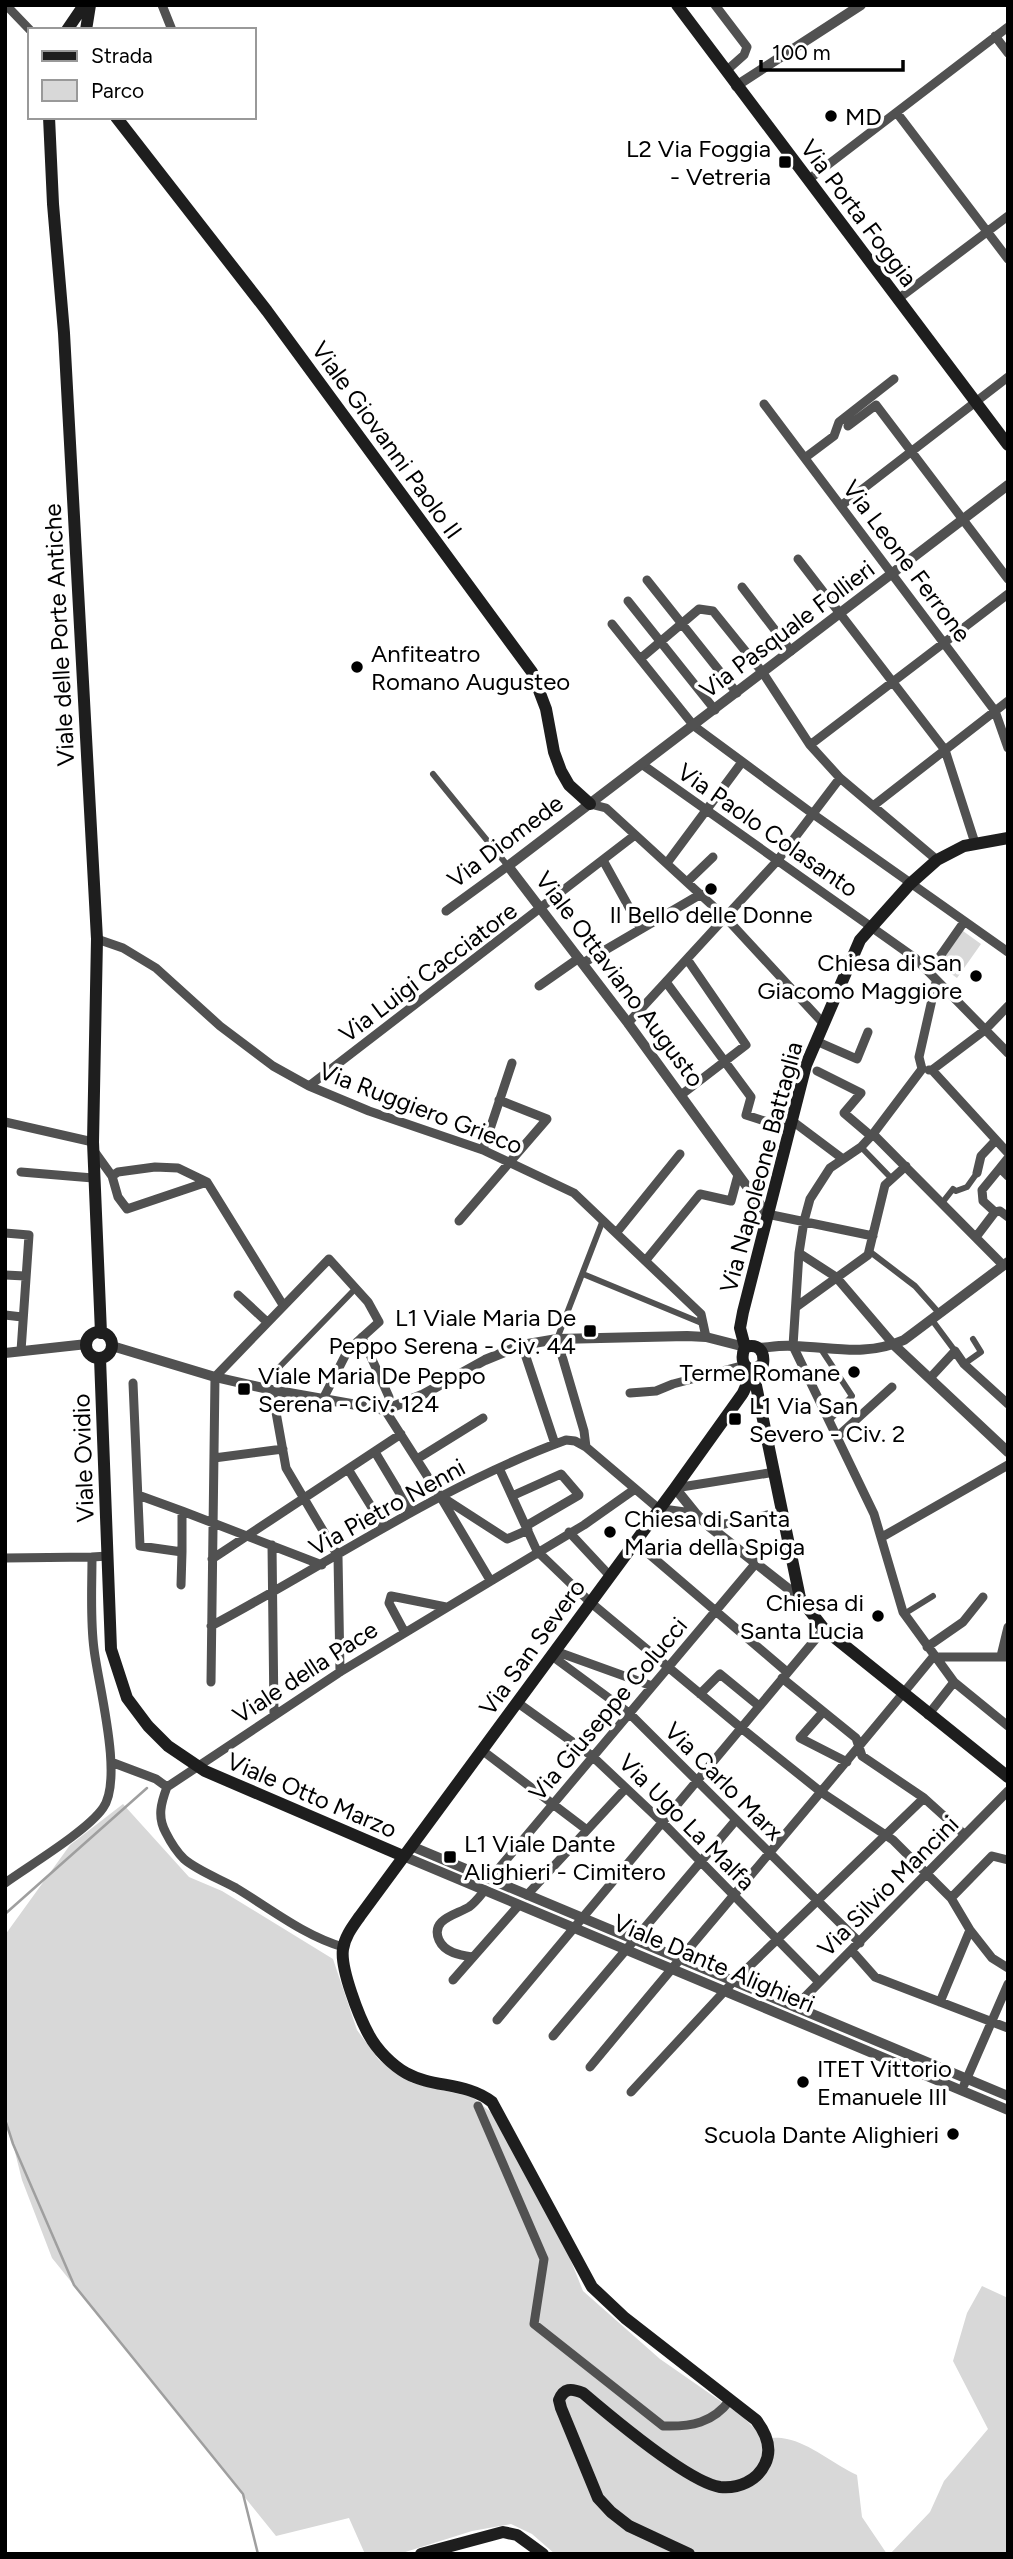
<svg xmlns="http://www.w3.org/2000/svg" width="1013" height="2559" viewBox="0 0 1013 2559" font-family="Figtree,sans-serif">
<rect width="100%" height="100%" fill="#fff"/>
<!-- green -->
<path fill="#d8d8d8" d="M963,931l18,13 -24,34 -18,-13z
M123,1804l66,73 33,14 111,68 24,71 22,30 33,23 60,14 21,17 74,137 16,40 77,68 82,57 22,22c7,0 16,-1 23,1 22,4 48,26 70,36l5,42 25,37h-332l-23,-20 -21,-10 -39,7 -73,23h-34l-16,-36 -73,18 -224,-278 -30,-78 -17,-68v-177l65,-90z
M982,2286l26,12v256h-118l40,-42 14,-31 44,-52 -35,-68 14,-48z"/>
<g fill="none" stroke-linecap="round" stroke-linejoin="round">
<!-- stream -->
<path stroke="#9f9f9f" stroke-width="2.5" d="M5,1914l142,-126
M5,2119l8,25 61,141 169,209 15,60"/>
<!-- pedestrian -->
<path stroke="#515151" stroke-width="6" d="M433,774l75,92
M861,1147l31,32
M942,1203l11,-14 3,2 11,-4 10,-14
M869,1251l46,35 24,27
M583,1274l121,50
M932,1320l23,31
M557,1339l46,-119
M821,1349l31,47 -23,25
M964,1364l17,-12 -8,-13
M260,1387l96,-99
M904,1614l29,-18"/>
<!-- minor -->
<path stroke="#515151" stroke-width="9" d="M6,5l24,25
M162,5l10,25
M715,5l32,42 -3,8 -18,16
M995,36l13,17
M897,113l111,146
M808,180l200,-153
M898,299l110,-83
M764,404l231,307 13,37
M848,426l28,-21 132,174
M806,457l28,-21 5,-14 55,-43
M842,505l166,-128
M798,559l147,191 30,93
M647,580l90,113
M742,587l49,64
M628,601l87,109
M612,624l82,102 119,88 195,138
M640,659l59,-50 14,2 50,62 47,72 30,33 97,82
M810,745l198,-151
M643,765l272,193 93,95
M590,804l16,4 120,110 97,105
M873,806l135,-105
M604,862l37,67
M667,863l75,-101
M687,882l26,-25
M446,911l62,-45
M97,939l26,9 33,20 64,58 53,40 36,20 60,25 114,39 91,43 127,121 5,23
M583,963l118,-69
M929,972l35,-50
M666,982l85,115 -5,18 43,14
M539,986l40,-28
M628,1023l149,-162 63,-83
M816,1041l41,18 11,-27
M922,1069l-49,65 -12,13 -31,21 -20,31 -6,22 -5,32 -6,93 81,168 29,98 51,70 54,44
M922,1069l-3,-12 17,-75
M929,1070h3l53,-40 23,-24
M932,1070l76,83
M817,1071l44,22 -17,20 27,23
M309,1086l326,-251
M681,1095l65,-50 -59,-86
M791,1120l52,39
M5,1122l88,20
M873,1134l130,131
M483,1150l29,-87
M94,1151l18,25 6,-4 37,-5 23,1 29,14 76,123
M1008,1158l-8,10 8,8
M21,1172l72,6
M977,1173l4,-17 15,-16
M112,1176l6,21 9,12 80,-27
M995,1212l5,-1 8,6
M767,1214l106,22
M459,1221l88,-102 -48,-19
M617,1232l63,-78
M5,1233l24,2 -8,116
M976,1237l19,-25 -12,-11 -1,-11 18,-22
M799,1253l37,24 58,68
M646,1260l54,-66 31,7 7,-26
M5,1275l20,1
M238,1295l29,27
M796,1307l72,-52 17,-70 21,-19
M5,1315l17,2
M362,1337l27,60
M557,1339l27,92 2,16
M522,1345l33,99
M930,1378l25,-27 9,13 44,40
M133,1383l7,163 42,6v-41l140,54
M272,1390l14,78 52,88 2,116
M630,1393l26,-2 17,-7 72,-19
M385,1410l55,86 50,84
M837,1437l55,-50
M375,1452l36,60
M214,1458l69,-9
M417,1459l66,-41
M499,1468l38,83 53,51 150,125 81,65 72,48 58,58 19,32 22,28 16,10
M348,1469l36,58
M675,1488l100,-16
M138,1495l44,16
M512,1496l49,-22 18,21 -53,31
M442,1497l65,42 21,-9
M710,1527l72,-15
M569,1532l41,44
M882,1537l126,-72
M635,1542l152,130
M272,1545l2,170
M5,1558l87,-1
M212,1559l189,-125
M181,1585l1,-33
M211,1626c117,-62 229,-140 355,-186l9,1 11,6 73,62
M404,1631l-15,-28 2,-7 55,11
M927,1647l36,-25 20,-25
M555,1651l97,35
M552,1656l77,57 231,230
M1001,1656l7,-29
M782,1678l74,60 6,18 62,42 41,37
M211,1682l4,-305 114,-118 39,43 11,20 -31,28 -25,49
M700,1694l20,-20 39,32
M518,1703l74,53 69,65 158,161
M823,1712l-23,26 47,24
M928,1715l26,-33
M483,1751l104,79
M111,1762l45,17 11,8
M490,1879l266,-316
M5,1883c25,-18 82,-52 98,-75 21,-29 -5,-124 -9,-159 -4,-30 -2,-62 -2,-92l16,-1
M527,1895l99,-107
M951,1898l41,-42 16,4
M343,1947c-40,-12 -72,-38 -107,-59 -16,-9 -38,-17 -52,-29 -6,-6 -14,-18 -18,-26 -9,-16 -5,-30 1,-46l173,-115 244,-147 51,-36
M852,1951l23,26 133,51
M473,1957c-13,-2 -28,-4 -34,-17 -9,-21 17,-25 30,-33 6,-4 11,-11 16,-17
M453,1980l66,-75
M940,2002l30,-72
M795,2007l213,-216
M497,2020l327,-391
M553,2036l183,-216
M590,2067c113,-137 230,-272 343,-410h75
M964,2085l44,-101
M631,2092l102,-110 191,-184
M478,2106l66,153 -10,65 129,102c28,1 50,-3 67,-26"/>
<!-- tertiary -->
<path stroke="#515151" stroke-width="10" d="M736,86l125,-81
M767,1214l-139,-191 -120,-157 500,-381
M894,1345l114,107
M112,1346l103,31 57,13 113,20 37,-15 63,-35 37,-15 35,-6 130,-3 19,1 39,10
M760,1348c11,-1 22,-3 33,-2 41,1 72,11 111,-6l104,-78
M5,1353l82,-9
M675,1488l21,26 14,13 90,71
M659,1509l37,5
M411,1846l597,250
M403,1856l605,254"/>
<!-- secondary -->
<path stroke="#1e1e1e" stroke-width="12" d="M677,5l331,440
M67,30l17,-25
M86,30l4,-25
M49,117l4,87 11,129 33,606 -4,203 8,191
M116,117l151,194 265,361 14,37 8,43 7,19 8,14 21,19
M86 1345a13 13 0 1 1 26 0a13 13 0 1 1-26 0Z
M745,1347l-5,-19 3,-16 63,-247 54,-125 50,-56 27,-24 27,-14 44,-8
M745,1347c13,-4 20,4 18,17l-10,6
M745,1347c-4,9 -4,20 8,23
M100,1358l11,291 16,49 21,28 20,20 37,25 198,85
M753,1371l47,227 24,31 184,148
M421,2554l82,-22 14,3 26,19
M689,2554l-60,-28 -18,-14 -13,-14 -37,-90 -2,-8c5,-12 12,-12 24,-7 27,23 105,89 137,94 18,2 37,-6 45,-23 8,-16 1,-31 -9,-44l-131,-102 -33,-31 -100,-185c-25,-20 -59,-14 -86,-29 -14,-8 -29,-23 -37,-38 -10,-18 -29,-67 -26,-86 2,-13 10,-23 17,-33l315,-428 68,-95 10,-23"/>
</g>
<!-- markers -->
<g fill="#000" stroke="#fff" stroke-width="2.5">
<circle cx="831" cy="116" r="7"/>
<rect x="778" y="155" width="14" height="14" rx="3.5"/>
<circle cx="357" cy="667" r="7"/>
<circle cx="711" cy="889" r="7"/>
<circle cx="976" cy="976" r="7"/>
<rect x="583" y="1324" width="14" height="14" rx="3.5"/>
<circle cx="854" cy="1372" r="7"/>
<rect x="237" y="1382" width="14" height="14" rx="3.5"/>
<rect x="728" y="1412" width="14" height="14" rx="3.5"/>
<circle cx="610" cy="1532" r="7"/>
<circle cx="878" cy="1616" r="7"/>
<rect x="443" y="1850" width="14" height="14" rx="3.5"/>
<circle cx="803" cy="2082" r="7"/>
<circle cx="953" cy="2134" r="7"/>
</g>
<g text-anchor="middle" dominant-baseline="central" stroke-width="7" stroke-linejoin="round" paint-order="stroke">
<!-- poi labels -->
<g font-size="24" fill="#000" stroke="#fff" text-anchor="start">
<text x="845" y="116">MD</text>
<text x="771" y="148" text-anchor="end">L2 Via Foggia<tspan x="771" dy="28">- Vetreria</tspan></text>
<text x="371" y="653">Anfiteatro<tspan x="371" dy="28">Romano Augusteo</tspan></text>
<text x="711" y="914" text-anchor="middle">Il Bello delle Donne</text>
<text x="962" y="962" text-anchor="end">Chiesa di San<tspan x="962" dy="28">Giacomo Maggiore</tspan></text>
<text x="576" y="1317" text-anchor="end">L1 Viale Maria De<tspan x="576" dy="28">Peppo Serena - Civ. 44</tspan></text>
<text x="840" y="1372" text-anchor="end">Terme Romane</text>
<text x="258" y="1375">Viale Maria De Peppo<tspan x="258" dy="28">Serena - Civ. 124</tspan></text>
<text x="749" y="1405">L1 Via San<tspan x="749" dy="28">Severo - Civ. 2</tspan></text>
<text x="624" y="1518">Chiesa di Santa<tspan x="624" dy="28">Maria della Spiga</tspan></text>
<text x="864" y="1602" text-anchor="end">Chiesa di<tspan x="864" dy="28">Santa Lucia</tspan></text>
<text x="464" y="1843">L1 Viale Dante<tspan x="464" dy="28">Alighieri - Cimitero</tspan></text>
<text x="817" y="2068">ITET Vittorio<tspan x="817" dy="28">Emanuele III</tspan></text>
<text x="939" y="2134" text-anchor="end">Scuola Dante Alighieri</text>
</g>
<!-- street labels -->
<g font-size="24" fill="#000" stroke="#fff">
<text transform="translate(859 213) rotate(53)">Via Porta Foggia</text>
<text transform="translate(387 440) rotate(54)">Viale Giovanni Paolo II</text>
<text transform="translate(907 561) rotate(53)">Via Leone Ferrone</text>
<text transform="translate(787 629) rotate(-37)">Via Pasquale Follieri</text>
<text transform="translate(59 635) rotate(-93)">Viale delle Porte Antiche</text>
<text transform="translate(768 830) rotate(35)">Via Paolo Colasanto</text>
<text transform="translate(505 841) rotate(-37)">Via Diomede</text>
<text transform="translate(428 972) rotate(-37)">Via Luigi Cacciatore</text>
<text transform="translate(620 979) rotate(53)">Viale Ottaviano Augusto</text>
<text transform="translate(421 1108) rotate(21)">Via Ruggiero Grieco</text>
<text transform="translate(761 1167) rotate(-75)">Via Napoleone Battaglia</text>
<text transform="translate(83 1458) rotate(-92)">Viale Ovidio</text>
<text transform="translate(387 1507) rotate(-29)">Via Pietro Nenni</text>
<text transform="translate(532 1647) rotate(-54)">Via San Severo</text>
<text transform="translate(305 1672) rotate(-33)">Viale della Pace</text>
<text transform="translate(608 1709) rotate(-50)">Via Giuseppe Colucci</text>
<text transform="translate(724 1781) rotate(45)">Via Carlo Marx</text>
<text transform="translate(312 1795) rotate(23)">Viale Otto Marzo</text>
<text transform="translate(687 1822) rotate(45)">Via Ugo La Malfa</text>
<text transform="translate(888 1886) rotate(-45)">Via Silvio Mancini</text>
<text transform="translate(714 1963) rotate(23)">Viale Dante Alighieri</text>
</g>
</g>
<!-- border -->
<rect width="1013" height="2559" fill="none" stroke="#000000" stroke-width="14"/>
<!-- legend -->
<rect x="28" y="28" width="228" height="91" fill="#ffffff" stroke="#999999" stroke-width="2"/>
<rect x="42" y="51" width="35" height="10" fill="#1e1e1e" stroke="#999999" stroke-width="2"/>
<text x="91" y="63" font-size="21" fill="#000000">Strada</text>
<rect x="42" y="80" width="35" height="21" fill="#d8d8d8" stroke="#999999" stroke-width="2"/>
<text x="91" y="98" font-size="21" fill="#000000">Parco</text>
<!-- scale -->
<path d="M761 60v10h142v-10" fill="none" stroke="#000000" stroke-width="3.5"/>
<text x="772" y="60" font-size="21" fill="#000000" stroke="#ffffff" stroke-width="5" paint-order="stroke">100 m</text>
</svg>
